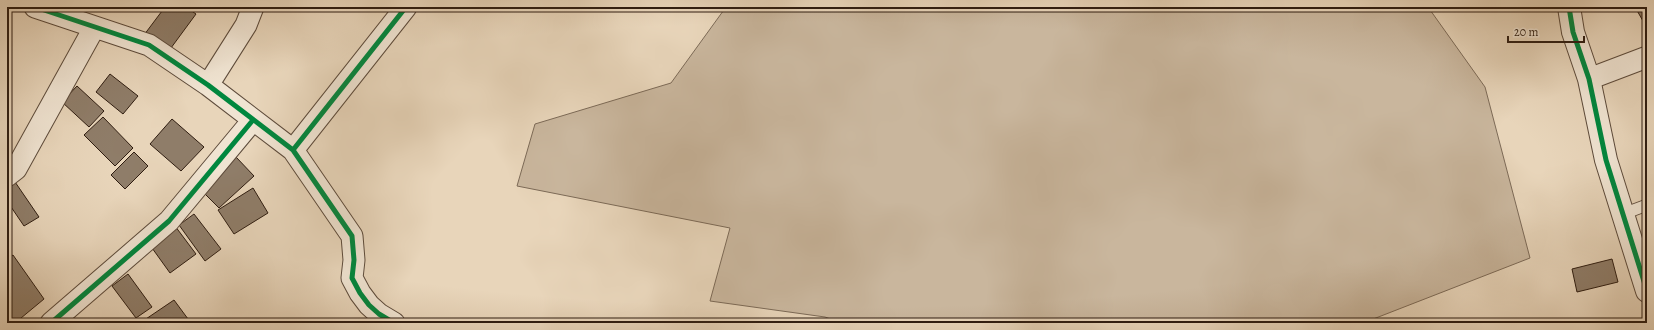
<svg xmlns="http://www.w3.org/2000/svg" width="1654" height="330" viewBox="0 0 1654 330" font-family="Alegreya,serif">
<rect width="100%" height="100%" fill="#e8d5ba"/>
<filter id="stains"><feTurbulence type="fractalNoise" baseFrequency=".005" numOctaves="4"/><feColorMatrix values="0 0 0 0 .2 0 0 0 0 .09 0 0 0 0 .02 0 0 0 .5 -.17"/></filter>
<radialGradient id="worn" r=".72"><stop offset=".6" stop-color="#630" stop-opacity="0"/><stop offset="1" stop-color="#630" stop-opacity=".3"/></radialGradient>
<!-- green -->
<path fill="#c9b69d" stroke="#7c6a57" d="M726,7h702l57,80 45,171 -167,65h-522l-16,-6 -115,-16 20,-73 -213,-42 18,-62 136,-41z"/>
<!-- building -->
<path fill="#8f7d69" stroke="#2f1d11" d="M165,7h21l10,7 -28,38 -24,-17z
M1635,7h12v21z
M110,74l28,22 -15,18 -27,-22z
M77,86l27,25 -15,16 -27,-25z
M103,117l30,31 -18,18 -31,-31z
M172,119l32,28 -23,24 -31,-27z
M134,152l14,14 -23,23 -14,-14z
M236,157l18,19 -35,32 -18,-18z
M13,179l26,38 -15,9 -17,-25v-17z
M253,188l15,25 -34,21 -16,-24z
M194,214l27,35 -16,12 -26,-36z
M172,222l24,32 -26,19 -23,-32z
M13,255l31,44 -29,24h-7l-1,-64z
M1612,259l6,23 -41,10 -5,-23z
M128,274l24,33 -16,11 -24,-32z
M174,300l17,23h-51z"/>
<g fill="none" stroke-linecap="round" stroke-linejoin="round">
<!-- service casing -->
<g stroke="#5d4b3b" stroke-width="13">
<path id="service" d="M1623,214l24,-9"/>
</g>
<!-- minor casing -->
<g stroke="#5d4b3b" stroke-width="23">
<path id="minor" d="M35,7l114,38 59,40 85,65 59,86 2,24 -2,18 8,15 9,12 10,9 15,9
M1589,79l58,-22
M208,85l38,-60 7,-18
M293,150l113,-143
M7,176l9,-7 78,-141
M51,323l118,-102 84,-101"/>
</g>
<!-- tertiary casing -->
<g stroke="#5d4b3b" stroke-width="24">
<path id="tertiary" d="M1569,7l4,25 16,47 17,81 41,131"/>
</g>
<!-- service -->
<use href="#service" stroke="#f0e4d2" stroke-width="11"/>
<!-- minor -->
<use href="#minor" stroke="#f0e4d2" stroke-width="21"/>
<!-- tertiary -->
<use href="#tertiary" stroke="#f0e4d2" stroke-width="22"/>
<!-- cycleway casing -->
<g stroke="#f0e4d2" stroke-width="8">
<path id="cycleway" d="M35,7l114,38 59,40 85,65 59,86 2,24 -2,18 8,15 9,12 10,9 15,9
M1569,7l4,25 16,47 17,81 41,131
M293,150l113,-143
M51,323l118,-102 84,-101"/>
</g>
<!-- cycleway -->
<use href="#cycleway" stroke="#00873e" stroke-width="5"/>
</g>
<!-- margin -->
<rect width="1654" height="330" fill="none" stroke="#e8d5ba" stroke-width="24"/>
<rect x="8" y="8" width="1638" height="314" fill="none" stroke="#2f1d11" stroke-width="2"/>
<rect x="12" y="12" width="1630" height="306" fill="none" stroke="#2f1d11"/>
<!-- scale -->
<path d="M1508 36v6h76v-6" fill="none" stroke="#2f1d11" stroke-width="2"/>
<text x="1514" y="36" font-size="12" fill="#2f1d11" stroke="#f0e4d2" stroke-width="3" paint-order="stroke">20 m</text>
<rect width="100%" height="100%" filter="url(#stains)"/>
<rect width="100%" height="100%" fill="url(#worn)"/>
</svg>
